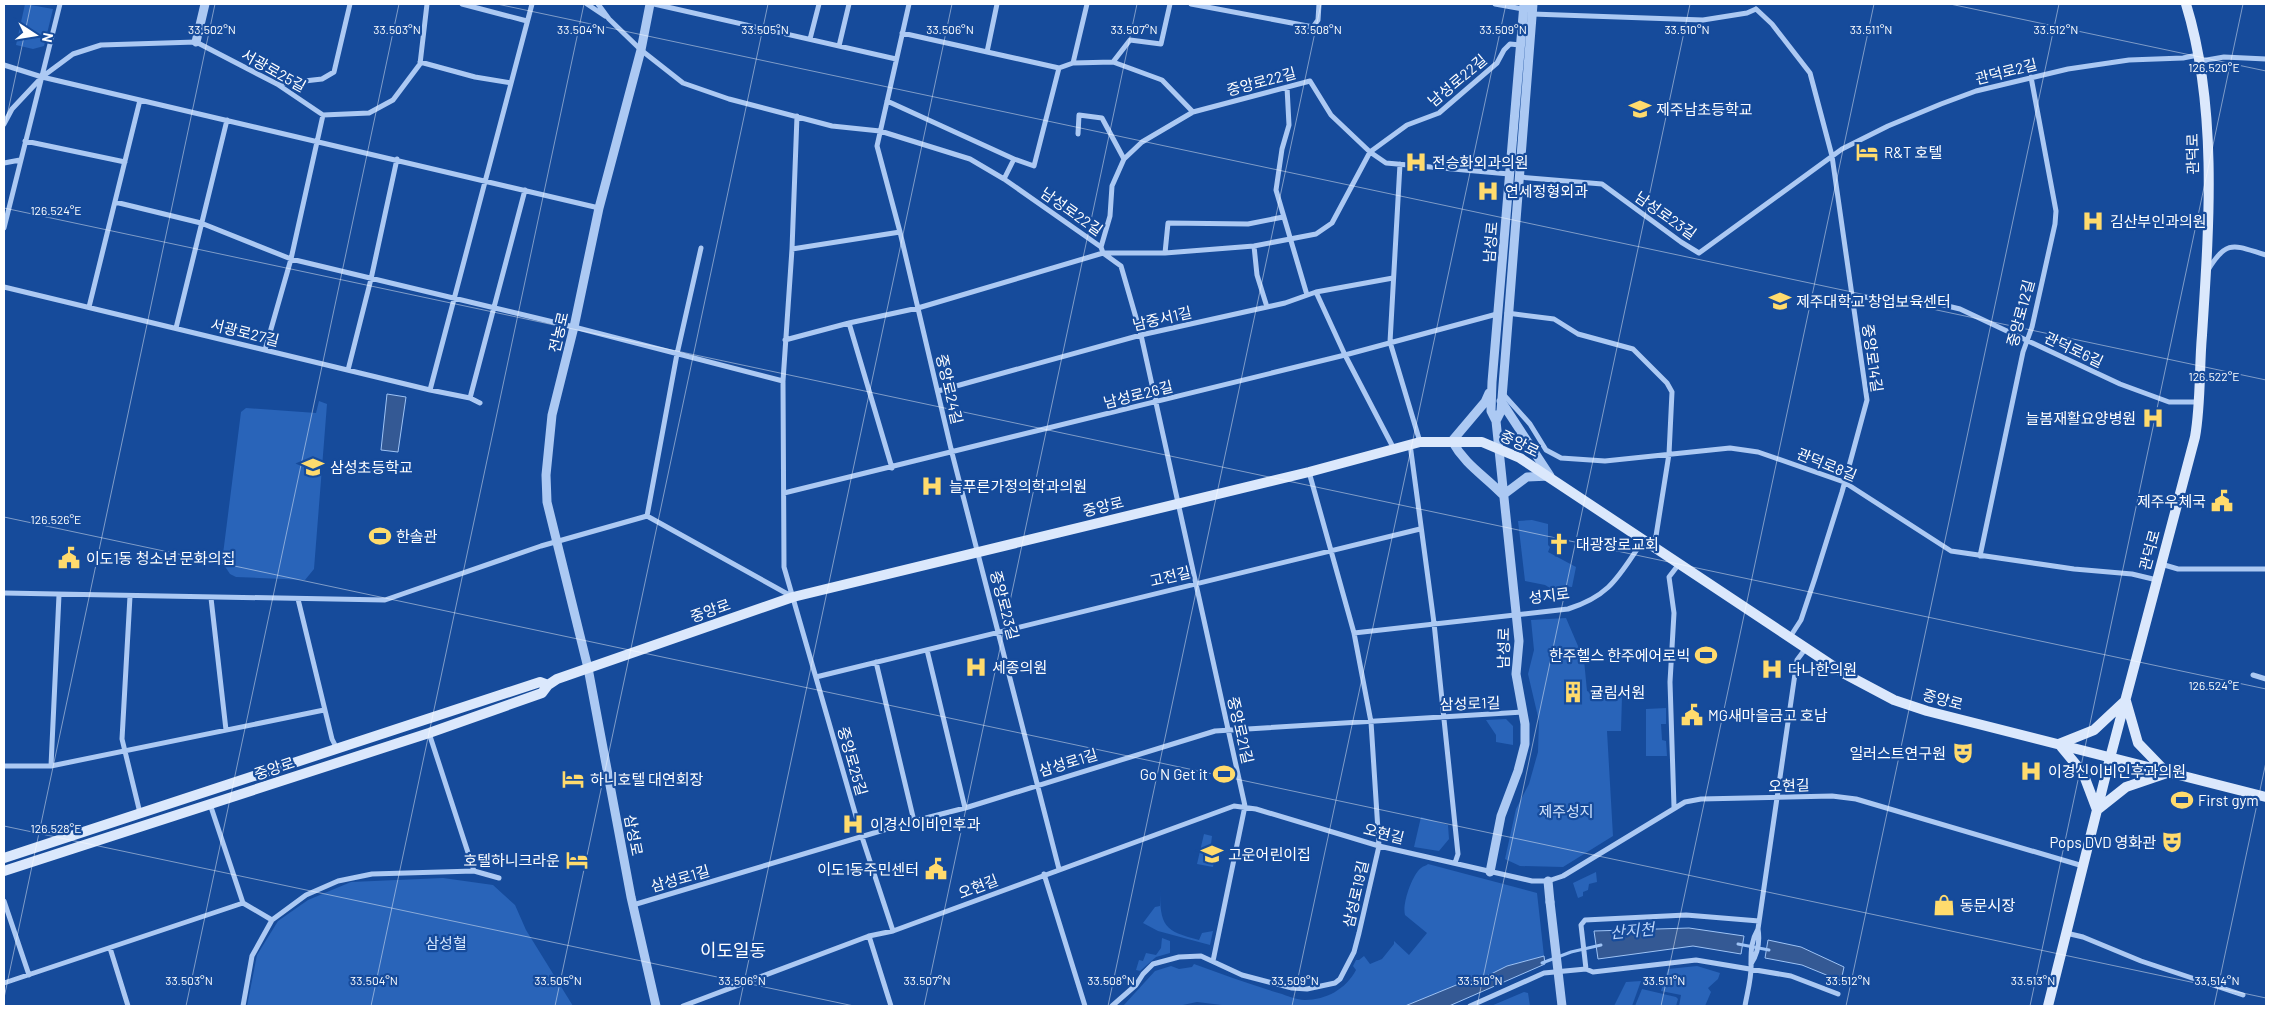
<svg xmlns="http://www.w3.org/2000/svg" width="2270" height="1010" viewBox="0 0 2270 1010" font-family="Barlow,'Noto Sans KR',sans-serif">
<rect width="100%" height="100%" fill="#164b9b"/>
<!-- green -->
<path fill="#2964b9" d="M25,4l28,5 -9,37 -11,3 -17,-4z
M319,401l8,3 -13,165 -9,11 -69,-3 -6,-3 -8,-12 19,-150 5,-4 70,5z
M1532,520l16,4v21l2,2 -2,5 28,15 -4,20 -11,-1 -1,8 -15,-9 -20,-4 -7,-60z
M1566,618l18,42 3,31 10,4 25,1 -1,35h-14l6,105 -50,31 -43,-1 -15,-7 11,-50 13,-25 9,-32 1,-31 -11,-47 6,-24 -3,-30z
M1666,708v16h-5l1,16 4,1 1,15h-21v-47z
M1506,719l7,7v19l-17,-3v-7l-10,-15z
M1421,817l27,8 1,14 -10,12 -25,-4z
M1204,834l8,2 -3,24 5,1 -1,6 -16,-3z
M1428,864l109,29 7,63 -37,10 -30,15h-11l-61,25h-175l-33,-4 -19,4h-55l32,-35 16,-5 8,3 13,-2 2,-3c27,10 53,19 81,28 9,2 20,8 30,8 21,0 41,-11 51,-30l-3,-4 3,-6h3l5,-4 6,8 12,-5 12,-15v-3l15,14 18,-22 -22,-18c-3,-11 7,-40 16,-47 2,-2 5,-2 7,-4z
M1596,872l1,10 -8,2 -1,6 -5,2v4l-5,2 -5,-15z
M443,878l50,7 22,20 11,25 47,76h-326l10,-51 21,-34 30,-21 43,-18z
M1160,889c0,37 4,42 39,51l3,-7 11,-2 -3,14 -52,-14 -15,-8 12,-16 5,-1z
M1162,938l8,3v12l-14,4 -16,14 -4,-1 3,-10 4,1 3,-8 10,2 5,-7z
M1697,966l23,7 -2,6 -10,9 3,4 -6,14h-26l2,-11 -20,-4 7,-22z
M1641,981l-9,25h-18l12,-24z
M1642,989l34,8 2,2 -2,7h-41z
M1524,992l4,1 2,13h-39z"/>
<!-- water -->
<path fill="#345994" stroke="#9ec3f5" d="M387,394l19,3 -8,55 -17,-2z
M1689,928l55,8 -3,18 -48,-8 -95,13 -4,-28z
M1768,940l33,7 43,20 -3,14 -39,-16 -37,-7z
M1544,956l1,8 -96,42h-44l61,-25h11l30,-15z"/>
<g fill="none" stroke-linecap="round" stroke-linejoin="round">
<!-- stream -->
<path stroke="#9ec3f5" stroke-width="3" d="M1738,944l31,6
M1542,963l29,-11 30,-7"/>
<!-- minor -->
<path stroke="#acc9f3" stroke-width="5" d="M462,4l65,17
M587,4l18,12
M598,4l11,15 32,31 42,33 46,16 103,27 48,5 90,28 34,20 97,68 2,6
M654,4l242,55
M909,4l-32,142 23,86 52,221 107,416
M1191,4l122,23 5,-7 1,-16
M1495,4l28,5
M1756,9l16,15 38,49 4,15 18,68 35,244 -25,92 -27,86 -14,42 -11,17
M1532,14l171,6 44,-7 9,-4
M902,33l157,35 14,-5 40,-1 17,-22 31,4 9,-40
M810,39l9,-35
M839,46l10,-42
M987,52l10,-48
M2201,61l23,-4 42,2
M420,62l55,15 36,6
M1113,62l49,18 31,32
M1073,63l14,-59
M4,65l38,12 557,131
M278,84l44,-5 12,-7 16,-68
M1287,87l2,38 -7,24 -6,41 31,105
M887,101l127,58 -10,20
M797,116l-5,133 -9,132 1,186 78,270 31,94
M4,124l8,-15 30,-32 31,-23 28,-9 95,-3 81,42 46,31 46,-2 24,-13 27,-36 7,-60
M1078,134l1,-19 23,3 22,41
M25,141l100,21
M1014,159l20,7 25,-98
M4,163l16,-3
M1400,164l-10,178 30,100
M1519,177l83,7 79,58 18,11 143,-104 46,-23 53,-22 35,-13 92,-22 61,-9 54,-2 15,-3
M115,202l86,21 90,36 283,68 209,54
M4,228l56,-224
M1254,246l3,29 10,32
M1101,247l9,-31 2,-30 12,-27 18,-17 51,-30 117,-31 21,34 39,37 16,11 123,11
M792,249l108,-17
M1103,253l18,13 20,69 104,471 -32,155
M1165,253l3,-30 80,1 35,-7
M2208,270c19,-32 27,-24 58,-15
M4,287l426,103 40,8 10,5
M1316,292l29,63 49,94
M1852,297l39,1 40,4 29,7 160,75 49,18h31
M89,307l51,-207
M1507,313l47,6 24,15 55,15 34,34 5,9 -3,62 -13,82 -5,8
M849,323l43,145
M176,328l51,-208
M785,340l64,-17 69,-15 185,-55h62l89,-7 62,-12 16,-11 38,-71 37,-27 32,-12 58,-50 7,-13 6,-6 10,1
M265,350l26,-91 32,-144
M348,370l23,-91 26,-120
M430,390l102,-386
M938,391l203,-56 144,-32 31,-11 77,-14
M1503,394l27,30 16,26 15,8 44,3 125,-13 28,4 86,30 107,69 123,18 58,5 25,6
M470,398l55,-208
M1410,444l24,179 24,231 -3,9
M784,493l561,-138 152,-41
M647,516l30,-162 24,-106
M1980,556l43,-204 9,-25 23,-103 1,-13 -25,-134
M2161,564l17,5h88
M4,593l381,7 156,-54 106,-30 146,81
M130,596l-8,143 18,74
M211,598l15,132
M298,599l34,140 5,10
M1354,633l214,-24c44,-14 51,-34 76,-70
M927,650l38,158
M876,662l38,159
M2253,675l13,4
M816,677l604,-148
M429,733l45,138
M4,766h47l273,-56
M51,766l8,-171
M210,804l33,99
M1674,807l-4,-125 4,-69 -5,-36 10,-13
M1044,874l41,132
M4,901l25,74
M633,905l281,-84 51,-13 250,-77 308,-19
M1759,921l-73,-6 -101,5 -4,5 5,44 7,3 103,-12 95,16 47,18
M2066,933l17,4 58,24 102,34
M869,936l22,70
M110,948l18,58
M1751,964c7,-11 9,-23 7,-35l39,-269 9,-12
M4,983l239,-80 29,17
M243,1006l9,-50 20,-36 34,-25 32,-14 34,-7 102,-3 25,7
M683,1006l186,-70 24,-5 341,-125 22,3 123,37 153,35h16l15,-5 122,-74 16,-3 131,-3 24,3 227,67
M1112,1006l24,-21 7,-11 10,-10 26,-7 22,-1 41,19 50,13 15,1 28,-6 5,-4 14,-27 5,-19 20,-87 -8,-124 -17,-89 -45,-161
M1470,1006l74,-33 42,-4
M1745,1006c2,-13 7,-29 6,-43 0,-13 0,-22 7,-34"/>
<!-- tertiary -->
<path stroke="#acc9f3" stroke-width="9" d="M650,4l-9,46 -42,158 -25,119 -22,88 -6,60 1,27 41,166 43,229 25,109
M196,42l9,-38
M1489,393l-4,9 -33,39c14,25 32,34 51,54l24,-18 23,-1
M1501,401l49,75
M1496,421l-5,-10 1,-29 32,-378
M1490,872l11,-56 17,-45 7,-27v-20l-9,-50 3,-33 -23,-220 5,-10 32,-407
M1548,881l2,21"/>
<!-- secondary -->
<path stroke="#dbe8fc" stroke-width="10" d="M2059,744l24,29 14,37 29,-23 41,-14 -29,-30 -12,-42
M2059,744l35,-14 31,-29
M4,858l536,-176 8,3
M4,871l425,-138 113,-40 6,-8 9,-6 236,-82 516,-125 111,-30h62l38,16 325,216 49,26 33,11 339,86
M2048,1006l62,-248 85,-321c6,-34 4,-68 7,-102 7,-108 16,-227 -16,-331"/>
<!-- tertiary-bridge -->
<path stroke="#acc9f3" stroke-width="9" d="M1550,902l12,104"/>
</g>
<!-- ticks -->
<path fill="none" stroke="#fff" stroke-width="1" stroke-opacity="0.45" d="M497,4l1769,376M1950,4l316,67M4,130l27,-126M4,208l2262,481M4,517l2262,481M4,826l850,180M4,998l211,-994M186,1006l213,-1002M371,1006l213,-1002M555,1006l213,-1002M739,1006l213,-1002M924,1006l213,-1002M1108,1006l213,-1002M1292,1006l214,-1002M1477,1006l213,-1002M1661,1006l213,-1002M1846,1006l213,-1002M2030,1006l213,-1002M2214,1006l52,-244"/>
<!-- icons -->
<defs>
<g id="school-bare" transform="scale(1.725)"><path d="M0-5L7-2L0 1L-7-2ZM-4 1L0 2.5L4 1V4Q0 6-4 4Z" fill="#ffdb6d" stroke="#164b9b" stroke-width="2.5" paint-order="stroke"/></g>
<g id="hotel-bare" transform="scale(1.725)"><path d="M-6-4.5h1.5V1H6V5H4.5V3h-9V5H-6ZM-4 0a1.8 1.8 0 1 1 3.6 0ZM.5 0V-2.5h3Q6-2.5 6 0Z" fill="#ffdb6d" stroke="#164b9b" stroke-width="2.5" paint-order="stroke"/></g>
<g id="hospital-bare" transform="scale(1.725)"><path d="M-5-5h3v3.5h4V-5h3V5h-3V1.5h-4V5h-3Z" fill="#ffdb6d" stroke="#164b9b" stroke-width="2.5" paint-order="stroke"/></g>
<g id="university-bare" transform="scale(1.725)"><path d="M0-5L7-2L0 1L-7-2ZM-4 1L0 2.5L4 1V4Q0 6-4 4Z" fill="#ffdb6d" stroke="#164b9b" stroke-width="2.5" paint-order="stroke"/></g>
<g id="civic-bare" transform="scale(1.725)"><path d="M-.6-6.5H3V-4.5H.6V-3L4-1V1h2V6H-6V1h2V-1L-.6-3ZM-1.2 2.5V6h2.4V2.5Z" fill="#ffdb6d" stroke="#164b9b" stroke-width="2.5" paint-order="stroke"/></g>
<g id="stadium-bare" transform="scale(1.725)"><path d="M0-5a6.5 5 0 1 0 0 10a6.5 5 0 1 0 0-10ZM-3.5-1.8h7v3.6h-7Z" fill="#ffdb6d" stroke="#164b9b" stroke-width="2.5" paint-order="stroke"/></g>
<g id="church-bare" transform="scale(1.725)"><path d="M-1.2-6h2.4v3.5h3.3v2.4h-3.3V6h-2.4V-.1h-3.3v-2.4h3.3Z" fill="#ffdb6d" stroke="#164b9b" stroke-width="2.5" paint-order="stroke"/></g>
<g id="building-bare" transform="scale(1.725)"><path d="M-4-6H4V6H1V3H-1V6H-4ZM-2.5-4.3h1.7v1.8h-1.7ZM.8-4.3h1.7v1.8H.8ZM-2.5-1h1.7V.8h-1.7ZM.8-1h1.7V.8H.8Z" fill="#ffdb6d" stroke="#164b9b" stroke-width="2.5" paint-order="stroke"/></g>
<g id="theatre-bare" transform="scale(1.725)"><path d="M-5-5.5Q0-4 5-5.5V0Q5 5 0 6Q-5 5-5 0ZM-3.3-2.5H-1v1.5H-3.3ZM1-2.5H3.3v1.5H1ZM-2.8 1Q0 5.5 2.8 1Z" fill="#ffdb6d" stroke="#164b9b" stroke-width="2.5" paint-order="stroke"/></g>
<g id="shop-bare" transform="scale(1.725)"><path d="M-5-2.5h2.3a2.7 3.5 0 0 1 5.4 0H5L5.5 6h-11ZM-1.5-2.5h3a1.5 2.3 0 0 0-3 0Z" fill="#ffdb6d" stroke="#164b9b" stroke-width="2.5" paint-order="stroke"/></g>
</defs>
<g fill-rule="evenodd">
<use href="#school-bare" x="1640" y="109"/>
<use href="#hotel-bare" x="1867" y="152"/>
<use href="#hospital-bare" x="1416" y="162"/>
<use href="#hospital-bare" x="1488" y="191"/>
<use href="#hospital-bare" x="2093" y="221"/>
<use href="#university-bare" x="1780" y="301"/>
<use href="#hospital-bare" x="2153" y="418"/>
<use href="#school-bare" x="313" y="467"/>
<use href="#hospital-bare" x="932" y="486"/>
<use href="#civic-bare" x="2222" y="501"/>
<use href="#stadium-bare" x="380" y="536"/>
<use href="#church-bare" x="1559" y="544"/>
<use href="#civic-bare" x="69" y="558"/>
<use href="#stadium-bare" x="1706" y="655"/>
<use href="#hospital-bare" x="976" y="667"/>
<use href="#hospital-bare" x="1772" y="669"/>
<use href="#building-bare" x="1573" y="692"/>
<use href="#civic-bare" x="1692" y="715"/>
<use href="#theatre-bare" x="1963" y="753"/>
<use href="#hospital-bare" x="2031" y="771"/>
<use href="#stadium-bare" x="1224" y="774"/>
<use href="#hotel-bare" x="573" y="779"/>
<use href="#stadium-bare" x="2182" y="800"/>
<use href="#hospital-bare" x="853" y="824"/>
<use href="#theatre-bare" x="2172" y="842"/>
<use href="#school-bare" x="1212" y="854"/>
<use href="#hotel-bare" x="577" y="860"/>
<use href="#civic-bare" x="936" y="869"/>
<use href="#shop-bare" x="1944" y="905"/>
</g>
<g text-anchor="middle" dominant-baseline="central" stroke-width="4.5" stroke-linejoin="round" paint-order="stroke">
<!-- street labels -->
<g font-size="15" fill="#fff" stroke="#164b9b">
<text transform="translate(274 70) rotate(29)">서광로25길</text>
<text transform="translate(2006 71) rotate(-14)">관덕로2길</text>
<text transform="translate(1457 80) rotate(-40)">남성로22길</text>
<text transform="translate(1261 81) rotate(-15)">중앙로22길</text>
<text transform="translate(2192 154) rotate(-91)">관덕로</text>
<text transform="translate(1072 211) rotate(35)">남성로22길</text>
<text transform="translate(1666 215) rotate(35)">남성로23길</text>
<text transform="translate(1490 242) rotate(-85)">남성로</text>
<text transform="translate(2020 313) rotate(-75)">중앙로12길</text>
<text transform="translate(1162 318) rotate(-13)">남중서1길</text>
<text transform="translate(245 332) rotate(14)">서광로27길</text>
<text transform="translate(558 332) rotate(-77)">전농로</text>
<text transform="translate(2074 349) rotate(25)">관덕로6길</text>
<text transform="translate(1873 358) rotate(82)">중앙로14길</text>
<text transform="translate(950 389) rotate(77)">중앙로24길</text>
<text transform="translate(1138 394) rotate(-14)">남성로26길</text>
<text transform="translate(1520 443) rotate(26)">중앙로</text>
<text transform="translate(1827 464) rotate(22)">관덕로8길</text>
<text transform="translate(1103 506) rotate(-14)">중앙로</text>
<text transform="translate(2149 550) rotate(-75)">관덕로</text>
<text transform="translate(1170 576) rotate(-14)">고전길</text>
<text transform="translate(1549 595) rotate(-7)">성지로</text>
<text transform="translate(1005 605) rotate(75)">중앙로23길</text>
<text transform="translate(710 610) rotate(-19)">중앙로</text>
<text transform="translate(1503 648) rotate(-89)">남성로</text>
<text transform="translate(1943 699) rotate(15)">중앙로</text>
<text transform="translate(1470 703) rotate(-2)">삼성로1길</text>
<text transform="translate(1241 730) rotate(77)">중앙로21길</text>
<text transform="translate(853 761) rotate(74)">중앙로25길</text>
<text transform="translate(1068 762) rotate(-17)">삼성로1길</text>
<text transform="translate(274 768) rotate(-18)">중앙로</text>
<text transform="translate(1789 785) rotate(-2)">오현길</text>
<text transform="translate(1384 833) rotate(14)">오현길</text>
<text transform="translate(634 835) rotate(79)">삼성로</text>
<text transform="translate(680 878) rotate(-16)">삼성로1길</text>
<text transform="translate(978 886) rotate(-21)">오현길</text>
<text transform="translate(1355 894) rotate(-77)">삼성로19길</text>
</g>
<!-- poi labels -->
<g font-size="15" fill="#fff" stroke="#164b9b" text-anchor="start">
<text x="1656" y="109">제주남초등학교</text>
<text x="1884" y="152">R&amp;T 호텔</text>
<text x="1432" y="162">전승화외과의원</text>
<text x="1505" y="191">연세정형외과</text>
<text x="2110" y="221">김산부인과의원</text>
<text x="1796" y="301">제주대학교 창업보육센터</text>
<text x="2136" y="418" text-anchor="end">늘봄재활요양병원</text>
<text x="330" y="467">삼성초등학교</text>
<text x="949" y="486">늘푸른가정의학과의원</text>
<text x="2206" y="501" text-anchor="end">제주우체국</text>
<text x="396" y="536">한솔관</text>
<text x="1576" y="544">대광장로교회</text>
<text x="86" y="558">이도1동 청소년 문화의집</text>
<text x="1690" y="655" text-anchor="end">한주헬스 한주에어로빅</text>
<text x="992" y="667">세종의원</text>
<text x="1788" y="669">다나한의원</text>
<text x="1590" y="692">귤림서원</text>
<text x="1708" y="715">MG새마을금고 호남</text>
<text x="1946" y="753" text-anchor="end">일러스트연구원</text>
<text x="2048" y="771">이경신이비인후과의원</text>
<text x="1208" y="774" text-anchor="end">Go N Get it</text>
<text x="590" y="779">하니호텔 대연회장</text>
<text x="2198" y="800">First gym</text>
<text x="870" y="824">이경신이비인후과</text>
<text x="2156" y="842" text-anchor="end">Pops DVD 영화관</text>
<text x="1228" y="854">고운어린이집</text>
<text x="560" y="860" text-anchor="end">호텔하니크라운</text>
<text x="919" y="869" text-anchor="end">이도1동주민센터</text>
<text x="1960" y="905">동문시장</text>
</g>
<!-- park labels -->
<g font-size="15" fill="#d4e5fd" stroke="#164b9b">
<text x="1566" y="811">제주성지</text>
<text x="446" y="943">삼성혈</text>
</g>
<!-- water labels -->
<g font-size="16" font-style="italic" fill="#b9d3f9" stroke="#164b9b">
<text transform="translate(1632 930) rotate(-5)">산지천</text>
</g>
<!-- quarter labels -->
<g font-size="18" fill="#fff" stroke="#164b9b">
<text x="733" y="950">이도일동</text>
</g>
</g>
<g font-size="12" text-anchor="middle" fill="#fff" stroke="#164b9b" stroke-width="4.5" stroke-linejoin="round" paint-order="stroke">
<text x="212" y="34">33.502°N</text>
<text x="397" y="34">33.503°N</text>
<text x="581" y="34">33.504°N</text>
<text x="765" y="34">33.505°N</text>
<text x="950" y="34">33.506°N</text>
<text x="1134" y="34">33.507°N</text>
<text x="1318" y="34">33.508°N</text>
<text x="1503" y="34">33.509°N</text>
<text x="1687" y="34">33.510°N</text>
<text x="1871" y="34">33.511°N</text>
<text x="2056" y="34">33.512°N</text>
<text x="2214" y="72">126.520°E</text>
<text x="56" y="215">126.524°E</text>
<text x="2214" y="381">126.522°E</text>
<text x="56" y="524">126.526°E</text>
<text x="2214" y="690">126.524°E</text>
<text x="56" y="833">126.528°E</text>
<text x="189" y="985">33.503°N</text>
<text x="374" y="985">33.504°N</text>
<text x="558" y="985">33.505°N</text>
<text x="742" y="985">33.506°N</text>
<text x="927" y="985">33.507°N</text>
<text x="1111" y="985">33.508°N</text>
<text x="1295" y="985">33.509°N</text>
<text x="1480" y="985">33.510°N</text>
<text x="1664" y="985">33.511°N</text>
<text x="1848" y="985">33.512°N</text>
<text x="2033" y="985">33.513°N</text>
<text x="2217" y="985">33.514°N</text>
</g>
<!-- border -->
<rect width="2270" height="1010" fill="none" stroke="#ffffff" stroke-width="10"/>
<!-- north arrow -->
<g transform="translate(35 35) rotate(102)" stroke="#164b9b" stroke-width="4" paint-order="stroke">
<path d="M0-4L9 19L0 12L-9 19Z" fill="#ffffff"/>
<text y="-8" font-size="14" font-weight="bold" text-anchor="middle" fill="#ffffff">N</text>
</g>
</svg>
